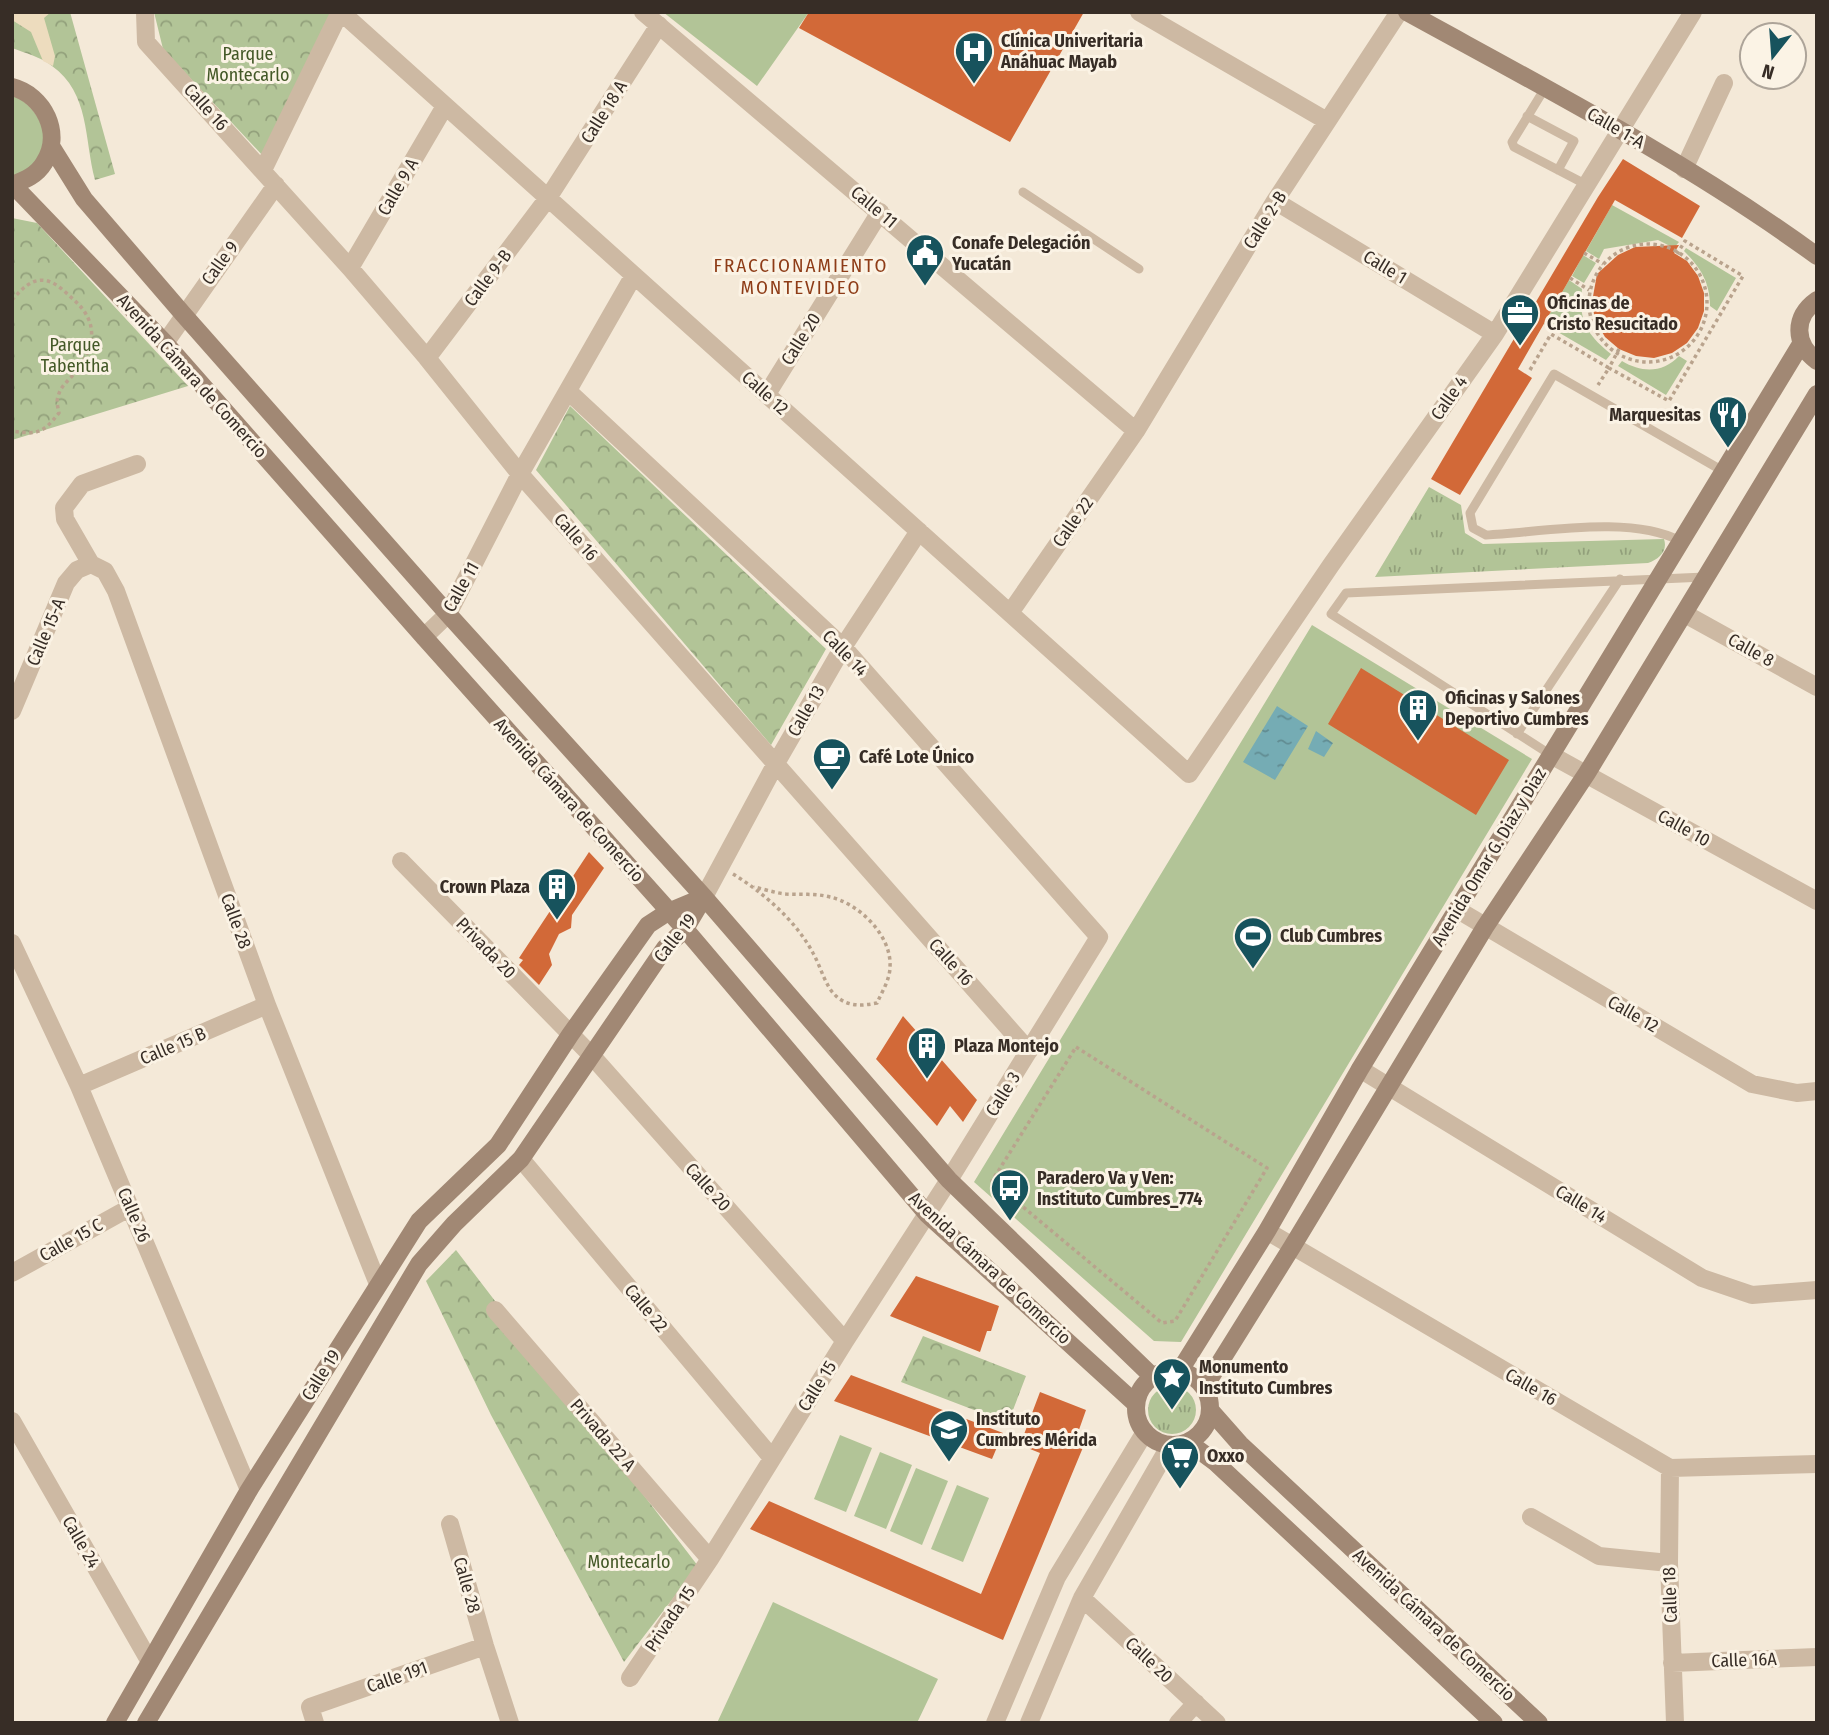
<svg xmlns="http://www.w3.org/2000/svg" width="1829" height="1735" viewBox="0 0 1829 1735" font-family="'Fira Sans Condensed',sans-serif">
<defs>
<pattern id="grass-tufts" width="24" height="20" patternUnits="userSpaceOnUse" patternTransform="scale(1.75)"><rect width="24" height="20" fill="#b2c497"/><path d="M3 7l-1-3M5 7V3M7 7l1-3M15 17l-1-3M17 17v-4M19 17l1-3" fill="none" stroke="#92a07b"/></pattern>
<pattern id="forest-crowns" width="20" height="18" patternUnits="userSpaceOnUse" patternTransform="scale(1.75)"><rect width="20" height="18" fill="#b2c497"/><path d="M2 6a3 3 0 1 1 6 0M12 15a3 3 0 1 1 6 0" fill="none" stroke="#92a07b"/></pattern>
<pattern id="water-ripples" width="26" height="14" patternUnits="userSpaceOnUse" patternTransform="scale(1.75)"><rect width="26" height="14" fill="#75acb4"/><path d="M2 4q2-2 4 0t4 0M15 11q2-2 4 0t4 0" fill="none" stroke="#618c92"/></pattern>
</defs>
<rect width="100%" height="100%" fill="#f4e9d8"/>
<!-- grass -->
<path fill="url(#grass-tufts)" d="M1429,487l32,18 4,28 18,11 181,-5c4,12 -5,20 -16,24l-273,14z
M1148 1410a24 24 0 1 1 48 0a24 24 0 1 1-48 0Z"/>
<!-- forest -->
<path fill="url(#forest-crowns)" d="M12,12h58l45,162 -20,6c-11,-41 -5,-87 -43,-114 -11,-9 -27,-13 -40,-18z
M154,12h179l-70,144 -100,-107z
M12,218l25,5 151,163 -176,54z
M570,406l256,243 -55,96 -235,-275z
M456,1250l242,316 -74,96 -133,-247 -65,-134z
M923,1336l103,40 -18,47 -107,-41z"/>
<!-- garden -->
<path fill="#b2c497" d="M663,12h146l-52,74z
M12,95c31,13 46,53 15,77 -4,3 -10,5 -15,8z
M1612,205l67,37 -5,6 -16,-8 -54,9 -5,10 -13,-8z
M1686,248l50,30 -19,33 -7,-5c0,-24 -10,-39 -26,-55z
M1583,255l13,8 -12,20 -12,-7z
M1569,280l13,9c-4,31 5,46 29,65l-5,6 -62,-36z
M1679,356l8,5 -21,34 -48,-29 4,-5c20,12 41,12 57,-5z
M1312,625l220,134 -351,583 -27,-1 -180,-159z
M840,1435l32,13 -26,64 -32,-13z
M880,1452l32,13 -26,64 -32,-13z
M916,1468l32,13 -26,64 -32,-14z
M957,1485l32,13 -26,64 -32,-13z
M773,1602l165,77 -21,44h-200z"/>
<!-- plaza -->
<path fill="#eddcbe" d="M12,12h39l-7,6 11,38 -2,10 -10,-5 -12,-29 -19,-12z"/>
<!-- water -->
<path fill="url(#water-ripples)" d="M1277,706l31,20 -33,54 -32,-18z
M1316,731l17,12 -9,14 -16,-8z"/>
<!-- building -->
<path fill="#d26938" d="M809,12h275l-74,130 -211,-114z
M1623,159l77,47 -18,32 -67,-38 -97,169 14,9 -72,117 -29,-16 167,-282z
M1679,245l-5,8 13,8 11,15 6,17v18l-6,17 -11,15 -15,10 -18,5 -18,-2 -17,-7 -14,-12 -10,-17 -3,-18 5,-28 21,-19 17,-8z
M1361,668l148,92 -33,55 -148,-91z
M589,852l15,16 -32,47 -1,13 -12,6 -10,20 3,11 -13,20 -20,-20 4,-5 -4,-2z
M903,1016l74,84 -14,22 -13,-16 -13,20 -61,-67z
M916,1276l83,30 -8,25h-4l-7,21 -90,-36z
M851,1375l152,58 -11,26 -158,-58z
M1040,1392l46,18 -11,31 9,4 -81,195 -253,-111 19,-28 212,93 59,-141 -20,-8z"/>
<g fill="none" stroke-linecap="round" stroke-linejoin="round">
<!-- path -->
<path stroke="#b9a38d" stroke-width="3.5" stroke-dasharray="3.5 3.5" stroke-linecap="butt" d="M1589 303a59 59 0 1 1 118 0a59 59 0 1 1-118 0Z
M1584,253l19,11
M1570,278l19,12
M12,300c10,-11 20,-23 36,-19 10,3 18,12 26,19 27,24 20,50 -1,75 -6,7 -13,12 -15,22 -2,5 0,10 1,16 -16,20 -21,22 -47,18
M1619,349l-10,19 60,33 74,-125 -58,-35 -8,13
M1530,370l21,-36 58,34 -11,17
M733,874c31,19 63,47 80,79 8,14 12,33 23,43 12,11 26,10 41,7 5,-11 13,-24 13,-36 2,-32 -32,-64 -60,-70 -15,-4 -29,-2 -44,-3 -11,-1 -22,-5 -32,-7
M1076,1047l191,121 -92,153 -13,2 -170,-142z"/>
<!-- lane -->
<path stroke="#cdb9a3" stroke-width="9" d="M1545,88l-33,54 2,5 73,38
M1527,116l47,25 -16,29
M1023,192l116,77
M1680,541c-48,-26 -138,-9 -194,-6l-13,-7 -3,-15 84,-139 169,97
M1517,734l103,-155
M1551,755l-220,-141 15,-21 359,-16"/>
<!-- street -->
<path stroke="#cdb9a3" stroke-width="18" d="M145,12l1,30 204,226 77,90 93,116 509,577
M341,12l848,762 142,-209 164,-231 198,-322
M643,12l493,419
M1139,12l188,109
M1684,169l40,-86
M263,170l77,-158
M1275,201l220,133
M350,268l95,-162
M165,343l111,-158
M427,358l121,-160 111,-173
M568,391l275,256 256,290 -150,243 -104,161 -135,218 -80,119
M767,394l113,-182
M91,564l14,7 11,20 151,414 111,279
M91,564l-26,-45 -1,-11 18,-24 55,-20
M1010,613l126,-182 139,-230 124,-189
M1685,614l132,73
M424,637l24,-23 72,-140 114,-199
M12,711l54,-128 11,-13 14,-6
M1551,755l266,146
M401,861l191,195 253,285
M704,897l71,-132 68,-118 76,-116
M1458,910l294,174 45,9 20,-2
M12,943l67,143 170,404
M1360,1069l342,209 50,17 65,-5
M79,1086l188,-81
M521,1159l251,299
M1267,1231l403,237 147,-4
M12,1273l119,-66
M495,1310l215,249
M12,1421l138,241
M1670,1468l-1,95 6,160
M1531,1517l68,39 70,7
M450,1524l35,122 25,77
M1082,1598l135,125
M1672,1663l145,-6
M315,1723l-5,-16 175,-61
M995,1723l62,-146 88,-145
M1029,1723l53,-125 88,-153
M1178,1723l18,-20"/>
<!-- secondary -->
<path stroke="#a18874" stroke-width="18" d="M1407,12c140,77 281,150 410,244
M12,87c32,8 51,47 32,76 -7,12 -19,17 -32,22
M51,146l33,53 99,115 265,300 256,283 245,283 204,197
M13,185l152,158 259,294 261,292 242,285 209,190
M1817,300c-24,17 -23,44 0,61
M1136 1408a37 37 0 1 1 74 0a37 37 0 1 1-74 0Z
M1179,1372l88,-141 93,-162 441,-725
M1204,1388l88,-141 193,-320 102,-154 230,-379
M1210,1410l30,34 299,279
M1188,1442l27,20 279,261
M115,1723l134,-233 170,-269 79,-76 72,-110 78,-110 20,-13 36,-15
M146,1723l273,-459 35,-40 67,-65 144,-211 20,-19 19,-32"/>
</g>
<!-- icons -->
<defs>
<g id="hospital-pin" transform="scale(2.0125)"><path d="M0 17L-7.5 6A9.5 9.5 0 1 1 7.5 6Z" fill="#17535d" stroke="#fbf3e5"/><path d="M-5-5h3v3.5h4V-5h3V5h-3V1.5h-4V5h-3Z" fill="#fff"/></g>
<g id="civic-pin" transform="scale(2.0125)"><path d="M0 17L-7.5 6A9.5 9.5 0 1 1 7.5 6Z" fill="#17535d" stroke="#fbf3e5"/><path d="M-.6-6.5H3V-4.5H.6V-3L4-1V1h2V6H-6V1h2V-1L-.6-3ZM-1.2 2.5V6h2.4V2.5Z" fill="#fff"/></g>
<g id="office-pin" transform="scale(2.0125)"><path d="M0 17L-7.5 6A9.5 9.5 0 1 1 7.5 6Z" fill="#17535d" stroke="#fbf3e5"/><path d="M-6-3h4V-5.5h4V-3h4V5H-6ZM-1-4.5V-3h2v-1.5ZM-6 0V1H6V0Z" fill="#fff"/></g>
<g id="restaurant-pin" transform="scale(2.0125)"><path d="M0 17L-7.5 6A9.5 9.5 0 1 1 7.5 6Z" fill="#17535d" stroke="#fbf3e5"/><path d="M-5-6h1v4h1v-4h1v4h1v-4h1v5L-1.5 .5V6h-2V.5L-5-1ZM5-6V6H3V1.5H1.5Q1.5-4 5-6Z" fill="#fff"/></g>
<g id="building-pin" transform="scale(2.0125)"><path d="M0 17L-7.5 6A9.5 9.5 0 1 1 7.5 6Z" fill="#17535d" stroke="#fbf3e5"/><path d="M-4-6H4V6H1V3H-1V6H-4ZM-2.5-4.3h1.7v1.8h-1.7ZM.8-4.3h1.7v1.8H.8ZM-2.5-1h1.7V.8h-1.7ZM.8-1h1.7V.8H.8Z" fill="#fff"/></g>
<g id="cafe-pin" transform="scale(2.0125)"><path d="M0 17L-7.5 6A9.5 9.5 0 1 1 7.5 6Z" fill="#17535d" stroke="#fbf3e5"/><path d="M-5.5-4.5H6V0H3Q3 3.5 0 3.5H-2.5Q-5.5 3.5-5.5 0ZM3-3.2v2h1.7v-2ZM-6 4.5H4V6H-6Z" fill="#fff"/></g>
<g id="stadium-pin" transform="scale(2.0125)"><path d="M0 17L-7.5 6A9.5 9.5 0 1 1 7.5 6Z" fill="#17535d" stroke="#fbf3e5"/><path d="M0-5a6.5 5 0 1 0 0 10a6.5 5 0 1 0 0-10ZM-3.5-1.8h7v3.6h-7Z" fill="#fff"/></g>
<g id="bus-pin" transform="scale(2.0125)"><path d="M0 17L-7.5 6A9.5 9.5 0 1 1 7.5 6Z" fill="#17535d" stroke="#fbf3e5"/><path d="M-5-6H5V4H4V6H2V4H-2V6H-4V4H-5ZM-3.5-4V0h7V-4ZM-3.5 1.2v1.5H-2V1.2ZM2 1.2v1.5H3.5V1.2Z" fill="#fff"/></g>
<g id="sight-pin" transform="scale(2.0125)"><path d="M0 17L-7.5 6A9.5 9.5 0 1 1 7.5 6Z" fill="#17535d" stroke="#fbf3e5"/><path d="M0-6L1.8-2.2L6-1.7L2.9 1.2L3.7 5.4L0 3.3L-3.7 5.4L-2.9 1.2L-6-1.7L-1.8-2.2Z" fill="#fff"/></g>
<g id="school-pin" transform="scale(2.0125)"><path d="M0 17L-7.5 6A9.5 9.5 0 1 1 7.5 6Z" fill="#17535d" stroke="#fbf3e5"/><path d="M0-5L7-2L0 1L-7-2ZM-4 1L0 2.5L4 1V4Q0 6-4 4Z" fill="#fff"/></g>
<g id="supermarket-pin" transform="scale(2.0125)"><path d="M0 17L-7.5 6A9.5 9.5 0 1 1 7.5 6Z" fill="#17535d" stroke="#fbf3e5"/><path d="M-6-5.5h2.5l.6 2H6L4.5 2H-2.5L-4.4-4H-6ZM-1.5 3.2a1.3 1.3 0 1 0 .1 0ZM3 3.2a1.3 1.3 0 1 0 .1 0Z" fill="#fff"/></g>
</defs>
<g fill-rule="evenodd">
<use href="#hospital-pin" x="974" y="51"/>
<use href="#civic-pin" x="925" y="253"/>
<use href="#office-pin" x="1520" y="313"/>
<use href="#restaurant-pin" x="1728" y="415"/>
<use href="#building-pin" x="1418" y="708"/>
<use href="#cafe-pin" x="832" y="757"/>
<use href="#building-pin" x="557" y="887"/>
<use href="#stadium-pin" x="1253" y="936"/>
<use href="#building-pin" x="927" y="1046"/>
<use href="#bus-pin" x="1010" y="1188"/>
<use href="#sight-pin" x="1172" y="1377"/>
<use href="#school-pin" x="949" y="1429"/>
<use href="#supermarket-pin" x="1180" y="1456"/>
</g>
<g text-anchor="middle" dominant-baseline="central" stroke-width="6" stroke-linejoin="round" paint-order="stroke">
<!-- poi labels -->
<g font-size="18" font-weight="bold" fill="#372d26" stroke="#fbf3e5" text-anchor="start">
<text x="1001" y="41">Clínica Univeritaria<tspan x="1001" dy="21">Anáhuac Mayab</tspan></text>
<text x="952" y="243">Conafe Delegación<tspan x="952" dy="21">Yucatán</tspan></text>
<text x="1547" y="303">Oficinas de<tspan x="1547" dy="21">Cristo Resucitado</tspan></text>
<text x="1701" y="415" text-anchor="end">Marquesitas</text>
<text x="1445" y="698">Oficinas y Salones<tspan x="1445" dy="21">Deportivo Cumbres</tspan></text>
<text x="859" y="757">Café Lote Único</text>
<text x="530" y="887" text-anchor="end">Crown Plaza</text>
<text x="1280" y="936">Club Cumbres</text>
<text x="954" y="1046">Plaza Montejo</text>
<text x="1037" y="1178">Paradero Va y Ven:<tspan x="1037" dy="21">Instituto Cumbres_774</tspan></text>
<text x="1199" y="1367">Monumento<tspan x="1199" dy="21">Instituto Cumbres</tspan></text>
<text x="976" y="1419">Instituto<tspan x="976" dy="21">Cumbres Mérida</tspan></text>
<text x="1207" y="1456">Oxxo</text>
</g>
<!-- park labels -->
<g font-size="18" fill="#435827" stroke="#fbf3e5">
<text x="248" y="54">Parque<tspan x="248" dy="21">Montecarlo</tspan></text>
<text x="75" y="345">Parque<tspan x="75" dy="21">Tabentha</tspan></text>
<text x="629" y="1562">Montecarlo</text>
</g>
<!-- street labels -->
<g font-size="18" fill="#372d26" stroke="#fbf3e5">
<text transform="translate(206 107) rotate(48)">Calle 16</text>
<text transform="translate(604 112) rotate(-58)">Calle 18 A</text>
<text transform="translate(1616 128) rotate(30)">Calle 1-A</text>
<text transform="translate(398 187) rotate(-60)">Calle 9 A</text>
<text transform="translate(874 207) rotate(40)">Calle 11</text>
<text transform="translate(1265 220) rotate(-58)">Calle 2-B</text>
<text transform="translate(220 263) rotate(-54)">Calle 9</text>
<text transform="translate(1385 267) rotate(31)">Calle 1</text>
<text transform="translate(488 278) rotate(-53)">Calle 9-B</text>
<text transform="translate(801 339) rotate(-58)">Calle 20</text>
<text transform="translate(192 376) rotate(48)">Avenida Cámara de Comercio</text>
<text transform="translate(765 393) rotate(42)">Calle 12</text>
<text transform="translate(1449 398) rotate(-55)">Calle 4</text>
<text transform="translate(1073 522) rotate(-55)">Calle 22</text>
<text transform="translate(576 537) rotate(49)">Calle 16</text>
<text transform="translate(461 587) rotate(-61)">Calle 11</text>
<text transform="translate(46 632) rotate(-67)">Calle 15-A</text>
<text transform="translate(1751 650) rotate(29)">Calle 8</text>
<text transform="translate(845 653) rotate(46)">Calle 14</text>
<text transform="translate(806 711) rotate(-60)">Calle 13</text>
<text transform="translate(569 800) rotate(48)">Avenida Cámara de Comercio</text>
<text transform="translate(1684 828) rotate(29)">Calle 10</text>
<text transform="translate(1489 857) rotate(-59)">Avenida Omar G. Diaz y Diaz</text>
<text transform="translate(236 921) rotate(70)">Calle 28</text>
<text transform="translate(675 938) rotate(-52)">Calle 19</text>
<text transform="translate(486 948) rotate(46)">Privada 20</text>
<text transform="translate(951 962) rotate(48)">Calle 16</text>
<text transform="translate(1633 1014) rotate(30)">Calle 12</text>
<text transform="translate(173 1046) rotate(-23)">Calle 15 B</text>
<text transform="translate(1003 1094) rotate(-58)">Calle 3</text>
<text transform="translate(708 1187) rotate(48)">Calle 20</text>
<text transform="translate(1581 1204) rotate(31)">Calle 14</text>
<text transform="translate(134 1215) rotate(67)">Calle 26</text>
<text transform="translate(71 1240) rotate(-29)">Calle 15 C</text>
<text transform="translate(990 1268) rotate(43)">Avenida Cámara de Comercio</text>
<text transform="translate(646 1308) rotate(50)">Calle 22</text>
<text transform="translate(321 1375) rotate(-58)">Calle 19</text>
<text transform="translate(817 1386) rotate(-58)">Calle 15</text>
<text transform="translate(1531 1387) rotate(30)">Calle 16</text>
<text transform="translate(603 1435) rotate(49)">Privada 22 A</text>
<text transform="translate(81 1542) rotate(60)">Calle 24</text>
<text transform="translate(467 1585) rotate(74)">Calle 28</text>
<text transform="translate(1670 1595) rotate(-92)">Calle 18</text>
<text transform="translate(670 1619) rotate(-56)">Privada 15</text>
<text transform="translate(1434 1625) rotate(43)">Avenida Cámara de Comercio</text>
<text transform="translate(1149 1660) rotate(43)">Calle 20</text>
<text transform="translate(1744 1660) rotate(-2)">Calle 16A</text>
<text transform="translate(397 1677) rotate(-19)">Calle 191</text>
</g>
<!-- neighbourhood labels -->
<g font-size="19" letter-spacing="2" fill="#8e3c17" stroke="#fbf3e5">
<text x="801" y="265">FRACCIONAMIENTO<tspan x="801" dy="22">MONTEVIDEO</tspan></text>
</g>
</g>
<!-- border -->
<rect width="1829" height="1735" fill="none" stroke="#372d26" stroke-width="28"/>
<!-- north arrow -->
<g transform="translate(1773 56) rotate(197)"><circle r="33" fill="#fbf3e5" stroke="#ada499" stroke-width="2"/>
<path d="M0-5L12 26L0 18L-12 26Z" fill="#17535d"/>
<text y="-10" font-size="19" font-weight="bold" text-anchor="middle" fill="#372d26">N</text>
</g>
</svg>
